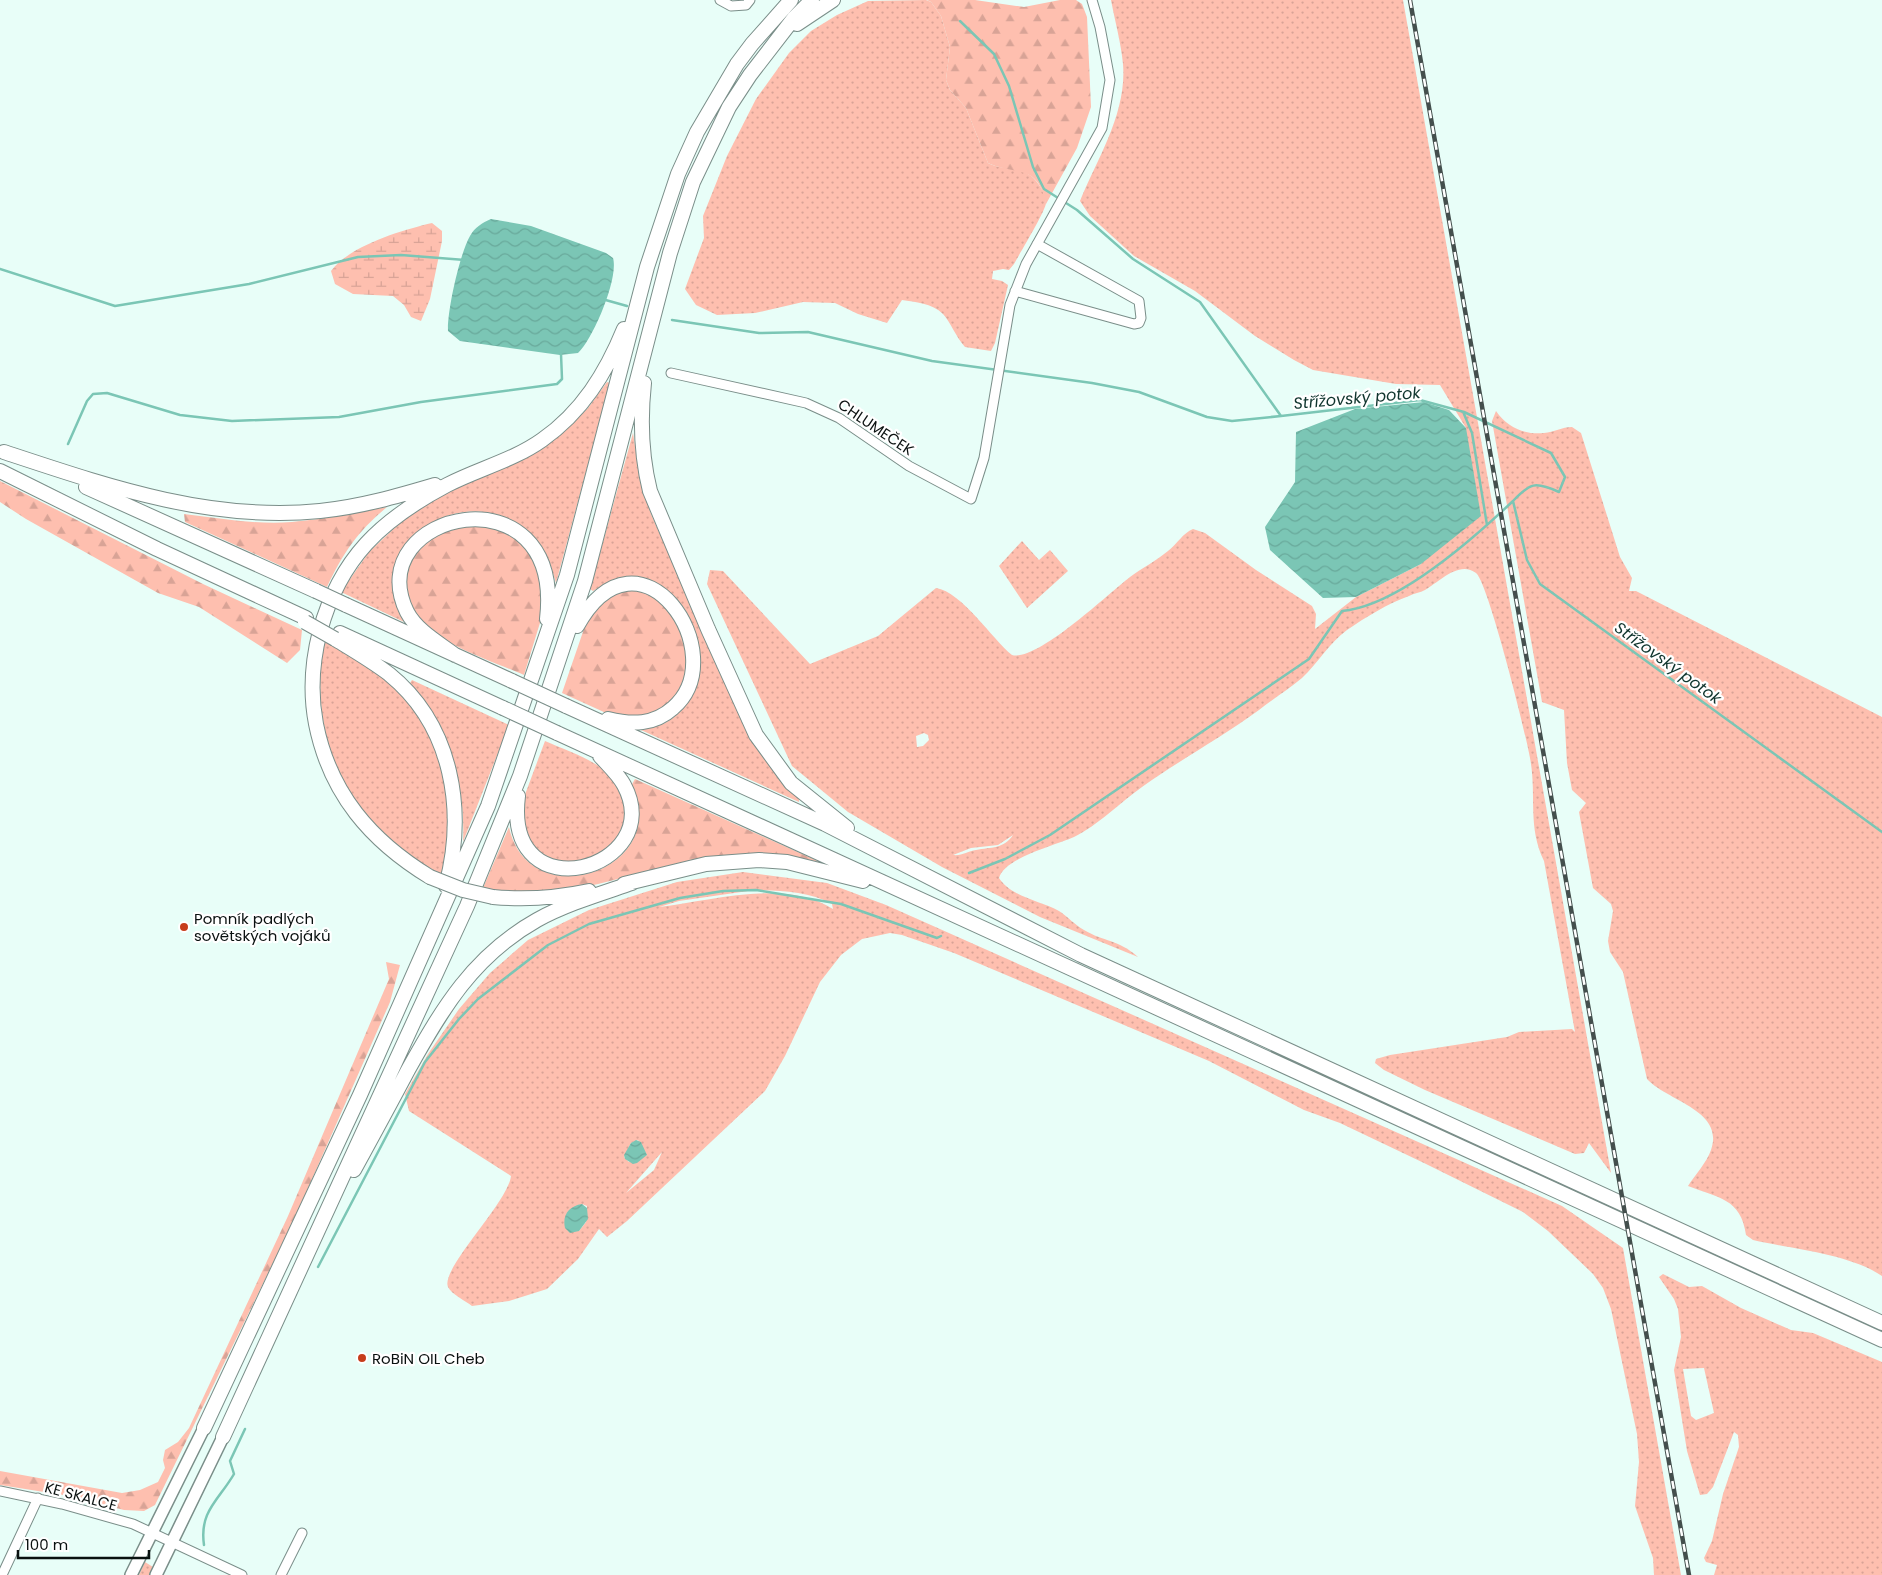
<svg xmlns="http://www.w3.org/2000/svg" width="1882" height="1575" viewBox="0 0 1882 1575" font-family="Poppins,sans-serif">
<defs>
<pattern id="grass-dots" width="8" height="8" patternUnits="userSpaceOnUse" patternTransform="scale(1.25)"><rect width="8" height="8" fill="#febfaf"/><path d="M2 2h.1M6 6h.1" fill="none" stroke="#d8a396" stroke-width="1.8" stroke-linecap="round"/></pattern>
<pattern id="forest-firs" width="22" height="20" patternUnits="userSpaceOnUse" patternTransform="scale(1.25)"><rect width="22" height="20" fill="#febfaf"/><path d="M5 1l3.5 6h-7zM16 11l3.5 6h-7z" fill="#d8a396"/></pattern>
<pattern id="wetland-marsh" width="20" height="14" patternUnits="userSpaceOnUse" patternTransform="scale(1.25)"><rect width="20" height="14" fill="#febfaf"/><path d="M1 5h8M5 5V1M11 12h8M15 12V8" fill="none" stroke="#d8a396"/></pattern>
<pattern id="water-waves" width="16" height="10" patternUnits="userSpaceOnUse" patternTransform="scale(1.25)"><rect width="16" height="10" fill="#7bc6b5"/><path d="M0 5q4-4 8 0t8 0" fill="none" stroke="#69a99b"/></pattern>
</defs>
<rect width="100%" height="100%" fill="#e8fef8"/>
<!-- grass -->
<path fill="url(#grass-dots)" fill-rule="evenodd" d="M926,0l5,2 10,14 9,31 -4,33 4,10 16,18 22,55c14,7 29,4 40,11 8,4 18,19 18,29 -1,9 -26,50 -32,61l-5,6 -6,-1 -10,2 -1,8 10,2 6,4 -13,58 -4,8 -26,-4c-9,-10 -14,-24 -22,-33 -11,-11 -28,-12 -41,-14l-15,23 -29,-9 -23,-11 -32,-1 -48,11 -38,2 -21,-10 -11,-16 19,-51 -1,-22 24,-60 29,-57 33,-46 22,-22 26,-16 31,-14z
M1111,0h292l208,1173 -22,-30 -5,10 -9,1 -150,-64 -41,-20 -9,-7 1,-4 14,-4 117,-18 12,-5 53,-3 3,3 -31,-171c-17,-35 -7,-66 -14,-103 -4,-24 -42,-176 -54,-185 -17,-13 -37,9 -51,17 -5,3 -11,3 -16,6 -22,8 -43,21 -62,34 -18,13 -29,33 -45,48 -13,11 -29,21 -43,32 -37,27 -79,50 -117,77 -21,15 -45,39 -68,50 -18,8 -70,21 -75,41 12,19 42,23 60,33 9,6 16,14 25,19 20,12 34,9 54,27l-98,-40 -98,-50 -94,-55 -56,-46 -85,-182 3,-14 13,1 87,93 68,-28 58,-48c26,4 56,51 76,67 25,7 96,-61 118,-78 12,-9 26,-16 38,-26 9,-7 15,-18 25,-22l12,4 51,37 56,36 4,8 -1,15 41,-32 65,-33 45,-136 -26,-43 -44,-1 -83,-14 -19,-10 -39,-24 -60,-45 -61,-35 -44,-40 -10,-15c18,-44 47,-88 43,-137 -2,-21 -8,-43 -12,-64zM924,733l4,2 1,5 -6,6 -6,1 -1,-11zM1013,835c-9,14 -22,12 -37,15 -8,1 -14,6 -23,5l18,-7 27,-3z
M607,382l3,1 -54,200c-4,-13 -7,-25 -14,-36 -54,-78 -186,-16 -138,75l-63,-30 28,-40 34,-32 24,-17 138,-72 23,-23z
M1496,411c11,16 28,24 48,22 10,-1 18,-6 28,-6l9,6 39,124 12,21 -3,13h7l246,126v559c-32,-22 -90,-27 -129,-36l-7,-5c-5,-37 -28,-37 -58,-49 7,-11 19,-24 23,-36 14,-40 -44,-49 -64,-71l-24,-107 -13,-20 -2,-11 5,-30 -2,-7 -18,-16 -14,-76 7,-9 -14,-13 -5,-27 -3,-53 -22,-8 -50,-281z
M633,433l7,46 11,35 88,198 47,73 13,14v3l-158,-72c10,-2 21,-4 29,-10 70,-46 8,-185 -77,-129l-3,-2z
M1022,541l17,19 11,-10 18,21 -41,37 -28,-42z
M324,641l18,8 25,14 32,29 18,22 15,25 19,60 -4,78c-94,-44 -141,-134 -123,-236z
M412,680l97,45 -46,117c3,-65 -17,-106 -53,-159z
M545,741c29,13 70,24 80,58 3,9 0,23 -1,32l-29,30 -38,3 -31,-22 -6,-34z
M743,872l84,11 59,22 676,301 61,42 58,327h-27l-1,-17 -18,-52 4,-44 -2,-28 -26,-125 -8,-21 -10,-14 -45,-43 -25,-19 -99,-49 -84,-40 -36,-13 -95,-49 -255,-108 -52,-18 -12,-2 -28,6 -21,16 -21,27 -35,74 -20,35 -138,130 -20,16 -8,-8 -21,30 -31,30 -38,12 -37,5c-6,-5 -21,-12 -24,-19 -8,-18 60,-84 63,-111l-102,-65 -4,-17 23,-40 31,-45 31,-36 38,-33 61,-30 88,-28zM755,890c26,1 54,1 77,14l1,5c-48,-31 -122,-8 -174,-2l20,-6zM638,1140l9,15 -18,7 -5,-5 7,-14zM662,1152l-8,18 -28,23zM582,1204l5,2 -1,16 -7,9z
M1663,1274l26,13 13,-1 39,22 50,22 22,3 69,29v213h-168l3,-10 -11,-3 -2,-4 8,-17 11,-47 16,-47 -1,-12 -4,-3 -21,55 -6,7 -7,1 -13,-44 -13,-81 7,-33 -3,-28 -4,-10 -15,-22zM1704,1368l10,45 -18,7 -5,-4 -8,-47z
M145,1562l8,5 -4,8h-10z"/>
<!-- forest -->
<path fill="url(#forest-firs)" d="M927,0h48l49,7 36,-7h16l6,4 5,13 4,90 -14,41 -31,56c-8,-41 -30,-28 -58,-41l-22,-55 -16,-18 -4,-10 4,-33 -9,-31 -10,-14z
M0,481l203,103 99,46 -2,20 -13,13 -88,-56 -41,-14 -132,-74 -26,-17z
M387,507c-29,24 -44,46 -60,80l-142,-65 -1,-8c35,4 72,11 108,8 32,-3 64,-9 95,-15z
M453,525h39l31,18 16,26 4,44 -19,62c-32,-14 -92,-33 -111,-62 -4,-7 -5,-18 -6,-26 -6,-30 23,-49 46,-62z
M623,589l29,5 25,25 11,36 -4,29 -20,26 -22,9 -36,-6 -44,-20 24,-70 14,-23z
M635,779l187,84c-43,-10 -89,-11 -133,-2 -70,14 -132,45 -206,27l26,-61c19,90 164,44 122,-41z
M386,962l14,3 -10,37 -96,218 -139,285 -11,6 -20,-1 -61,-15 -63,-10v-14l122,22 18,-3 18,-8 7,-14 -2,-8 2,-10 13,-8 11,-14 99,-212 101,-237z"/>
<!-- wetland -->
<path fill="url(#wetland-marsh)" d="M432,223l10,8v10l-12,58 -9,22 -10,-4 -7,-12 -11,-9 -40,-2 -18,-10 -4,-13c18,-25 71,-41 101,-48z"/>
<!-- water -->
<path fill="url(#water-waves)" d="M491,219l40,7 75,27 7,5c6,20 -20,81 -35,95l-18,2 -100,-14 -12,-10c-1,-20 12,-78 22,-95 5,-9 12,-13 21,-17z
M1424,402l25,8 17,18 15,88 -60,48 -65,33 -33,1 -53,-48 -5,-23 30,-45 1,-50 59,-23z
M636,1140l5,2 6,13 -10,8 -4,1 -8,-5 -1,-4 7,-12z
M582,1204l5,4 1,11 -9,12 -9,2 -5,-5c-3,-13 4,-22 17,-24z"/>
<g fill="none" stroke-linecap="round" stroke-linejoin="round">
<!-- stream -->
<path stroke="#7bc6b5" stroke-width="2.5" d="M960,21l34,33 15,32 24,81 11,22 33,21 56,49 67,43 81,114 139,-16 44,12 87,41 14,24 -6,15c-24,-11 -29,-9 -46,9l14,59 13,24 342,248
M0,269l115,37 134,-22 109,-27 43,-2 64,5
M602,299l25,7
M672,320l87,13 49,-1 124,29 160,22 47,9 68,25 25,4 49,-5
M1464,414l8,19 15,92
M68,444l19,-43 6,-7 14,-1 73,22 52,6 107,-4 82,-15 136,-18 5,-5 -1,-25
M969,873l36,-14 45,-24 259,-176 33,-48c56,-5 131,-72 171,-110
M318,1267l107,-205 34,-43 19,-20 70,-54 41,-21 91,-26 43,-7 33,-1 85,14 96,34 4,-2
M204,1545c-5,-34 15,-45 30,-71l-4,-13 15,-32"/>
<!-- minor casing -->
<g stroke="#7a8e89" stroke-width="11">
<path id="minor" d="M720,0l11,6 15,-1 4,-5
M1015,291l119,33 5,-1 2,-5 -2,-17 -102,-57
M671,373l135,30 33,15 70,48 62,33 13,-41 26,-153 16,-41 76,-136 8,-48 -10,-53 -8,-27
M0,1491l62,13 71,20 109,51
M2,1575l36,-77
M281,1575l21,-42"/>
</g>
<!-- major casing -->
<g stroke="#7a8e89" stroke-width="14">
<path id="major" d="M131,1575l73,-147
M156,1575l67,-138"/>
</g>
<!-- highway casing -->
<g stroke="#7a8e89" stroke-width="16">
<path id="highway" d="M797,24l36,-24
M644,383c-4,37 -3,72 6,108l58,138 48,106 35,48 56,45
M4,452c103,34 206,70 316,59 40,-4 78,-15 115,-26
M0,471l157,78 149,69
M86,487l230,104
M346,605l166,76
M577,626c63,-113 158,29 96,82 -19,17 -41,17 -65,11
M340,633l163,75
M335,639c18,11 37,22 54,35 64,52 77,137 57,212
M455,655c-16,-12 -38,-24 -48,-43 -49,-101 158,-147 140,7
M566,706l259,118 256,131 801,368
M557,733l1325,607
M518,796c-15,120 151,73 106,-11 -6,-11 -16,-20 -24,-29
M430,877c-59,-36 -100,-83 -114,-153 -6,-31 -4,-62 4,-93 20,-73 61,-111 127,-146 31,-16 67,-25 95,-45 40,-28 64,-67 82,-111
M624,884l82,-20 53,-4 28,2 76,19
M493,897c33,3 63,1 96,-6
M354,1170c18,-33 36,-66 54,-100 34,-61 65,-114 129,-150 29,-16 63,-26 95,-37
M204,1428l156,-333 128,-289 79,-231 80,-308 31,-93 19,-42 40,-68 15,-20 39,-44
M223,1437l244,-531 53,-130 65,-195 85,-328 23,-71 36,-75 21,-32 44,-57 18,-18"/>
</g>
<!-- minor -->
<use href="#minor" stroke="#fff" stroke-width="9"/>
<!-- major -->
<use href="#major" stroke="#fff" stroke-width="11"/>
<!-- highway -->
<use href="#highway" stroke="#fff" stroke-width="14"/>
<!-- rail casing -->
<g stroke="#444f4d" stroke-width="4.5">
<path id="rail" d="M1410,0l279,1575"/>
</g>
<!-- rail -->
<use href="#rail" stroke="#fff" stroke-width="2.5" stroke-dasharray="8" stroke-linecap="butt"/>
<!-- highway-bridge casing -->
<g stroke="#7a8e89" stroke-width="16" stroke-linecap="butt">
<path id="highway-bridge" d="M316,591l30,14
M305,622l30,17
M512,681l54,25
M503,708l54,25
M430,877l33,13 30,7"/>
</g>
<!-- highway-bridge -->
<use href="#highway-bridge" stroke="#fff" stroke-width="14"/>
</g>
<!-- markers -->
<g fill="#c63d1b" stroke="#fff" stroke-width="2">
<circle cx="184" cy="927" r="5"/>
<circle cx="362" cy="1358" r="5"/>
</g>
<g text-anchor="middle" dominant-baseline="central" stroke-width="4.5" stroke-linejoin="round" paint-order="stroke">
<!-- street labels -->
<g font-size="15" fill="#0a1110" stroke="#fff">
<text transform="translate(876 427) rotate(34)">CHLUMEČEK</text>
<text transform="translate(81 1496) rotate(15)">KE SKALCE</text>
</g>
<!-- poi labels -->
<g font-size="15" fill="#0a1110" stroke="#fff" text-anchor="start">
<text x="194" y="918">Pomník padlých<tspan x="194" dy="17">sovětských vojáků</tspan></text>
<text x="372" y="1358">RoBiN OIL Cheb</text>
</g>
<!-- water labels -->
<g font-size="16" font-style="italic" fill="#10352e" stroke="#fff">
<text transform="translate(1357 398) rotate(-5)">Střížovský potok</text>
<text transform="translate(1668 663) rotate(36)">Střížovský potok</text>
</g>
</g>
<!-- scale -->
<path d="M18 1550v8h131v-8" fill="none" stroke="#0a1110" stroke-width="2.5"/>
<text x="25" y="1550" font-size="15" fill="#0a1110" stroke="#ffffff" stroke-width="4" paint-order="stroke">100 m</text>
</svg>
